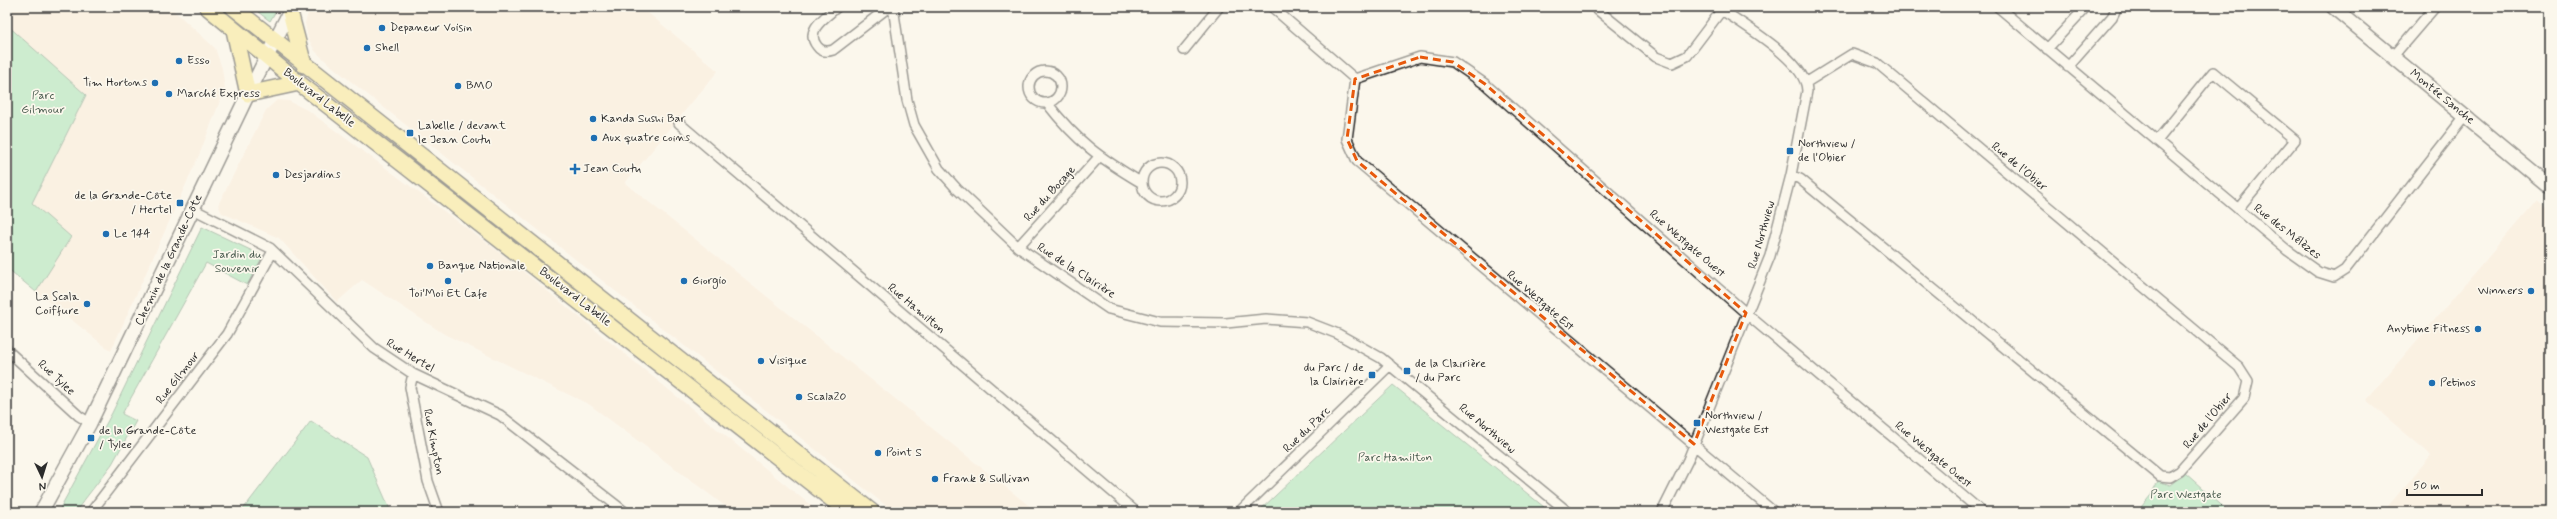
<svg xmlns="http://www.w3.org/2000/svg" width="2557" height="519" viewBox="0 0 2557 519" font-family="Mynerve,sans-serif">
<rect width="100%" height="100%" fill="#fbf7ec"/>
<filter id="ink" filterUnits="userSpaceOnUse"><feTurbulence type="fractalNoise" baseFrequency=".025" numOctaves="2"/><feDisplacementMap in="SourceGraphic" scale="8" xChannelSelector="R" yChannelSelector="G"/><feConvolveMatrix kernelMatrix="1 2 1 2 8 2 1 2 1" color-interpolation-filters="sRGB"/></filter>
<g filter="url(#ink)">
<!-- built -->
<path fill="#f9e8d6" d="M7,7h163l45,41 7,20 3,20 -25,65 -89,198 -75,-59 35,-55 -39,-33 54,-109 -79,-68z
M310,7h331l77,64 -93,112 412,329h-143l-565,-448 -14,-13 -7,-13 -3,-15z
M277,100l12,1 20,10 194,144 316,257h-86l-143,-107 -146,-71 -82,-54 -25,22 -58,-64 -57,-25 -4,-8 48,-95z
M2537,200l13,10v302h-167l48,-57 -65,-55z"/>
<!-- green -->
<path fill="#96deac" stroke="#60846c" d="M275,9l1,2 -6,10 -12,-9z
M7,25l79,70 -54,108 39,34 -35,55 -29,-24z
M202,227l61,29 -16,29 -41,-22 -84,151 14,7 -24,43 -37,48h-17l54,-99z
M1393,385l151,122 -3,5h-283z
M311,421l56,36 24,55h-150z
M2185,473l44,39h-92l14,-17 7,-14 12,4z"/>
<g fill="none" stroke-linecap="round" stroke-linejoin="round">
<!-- street casing -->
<g stroke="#2b2b2b" stroke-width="12">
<path id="street" d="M837,7c-11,10 -33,23 -20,39 4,6 10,6 16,4l56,-43
M893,7l14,93 7,25 25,44 18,20 61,58 91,62 51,13 66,1 40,-4 41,3 31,12 43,24 187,154
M1272,7l83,72
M1594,7l62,50 16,6 15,-7 37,-49
M1998,7l289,243 31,22 16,5 11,-7 120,-154
M2047,49l39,-42
M1184,50l35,-43
M2393,56l42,-49
M2068,67l44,-50 5,-10
M1029 87a16 16 0 1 1 32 0a16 16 0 1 1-32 0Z
M1355,79l65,-22 33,5 32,22 270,237 227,191
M1355,79l-8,60 10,22 417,351
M1047,103c30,39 53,55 95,80
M679,123l457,389
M2157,141l56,-69 82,68 -57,69
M1142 182a19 19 0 1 1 38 0a19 19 0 1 1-38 0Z
M1791,175l9,4 360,297 10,1 10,-6 64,-73 4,-17 -9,-14 -362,-304 -25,-9 -45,28
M193,209l77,39 104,100 39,26 87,41 125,97
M1018,247l81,-90
M7,350l72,66 11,7
M413,374l-3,13 18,94 11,31
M91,512l136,-178 46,-83
M1239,512l151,-147
M1662,512l26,-52 82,-204 21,-81 16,-84c0,-29 -62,-65 -85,-81"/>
</g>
<!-- secondary casing -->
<g stroke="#2b2b2b" stroke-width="16">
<path id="secondary" d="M2333,7l217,180
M41,512l49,-89 158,-329 44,-87"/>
</g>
<!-- primary casing -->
<g stroke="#2b2b2b" stroke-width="18">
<path id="primary" d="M207,7l92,76 549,429
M233,7l639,505
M290,12l14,53
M234,30l14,64 51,-11"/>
</g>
<!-- street -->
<use href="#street" stroke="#fbf7ec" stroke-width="9"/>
<!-- secondary -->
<use href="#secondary" stroke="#fbf7ec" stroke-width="13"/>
<!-- primary -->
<use href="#primary" stroke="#f5e382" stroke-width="15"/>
</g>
</g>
<!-- marked area -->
<path d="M0 0H2557V519H0ZM1420,57l33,5 32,22 261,229 -52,131 -337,-283 -10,-22 8,-60z" fill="#fbf7ec" fill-opacity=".55" fill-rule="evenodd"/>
<path fill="none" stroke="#e8590c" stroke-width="3" stroke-dasharray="8 5" stroke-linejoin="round" d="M1420,57l33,5 32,22 261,229 -52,131 -337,-283 -10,-22 8,-60z"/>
<!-- markers -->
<g fill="#1f6fb2" stroke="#fbf7ec" stroke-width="1.5">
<circle cx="382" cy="28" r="4"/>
<circle cx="367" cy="48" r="4"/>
<circle cx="179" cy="61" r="4"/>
<circle cx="155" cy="83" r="4"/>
<circle cx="458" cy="86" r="4"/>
<circle cx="169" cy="94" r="4"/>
<circle cx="593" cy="119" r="4"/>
<rect x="406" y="129" width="8" height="8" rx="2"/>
<circle cx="594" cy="138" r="4"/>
<rect x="1786" y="147" width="8" height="8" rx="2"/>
<path d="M573 163h4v4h4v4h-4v4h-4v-4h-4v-4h4z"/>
<circle cx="276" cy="175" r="4"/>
<rect x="176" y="199" width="8" height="8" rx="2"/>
<circle cx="106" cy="234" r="4"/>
<circle cx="430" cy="266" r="4"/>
<circle cx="448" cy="281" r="4"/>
<circle cx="684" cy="281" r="4"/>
<circle cx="2531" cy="291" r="4"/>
<circle cx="87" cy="304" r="4"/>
<circle cx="2478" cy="329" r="4"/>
<circle cx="761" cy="361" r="4"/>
<rect x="1403" y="367" width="8" height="8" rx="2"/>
<rect x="1368" y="371" width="8" height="8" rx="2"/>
<circle cx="2432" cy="383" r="4"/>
<circle cx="799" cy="397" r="4"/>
<rect x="1693" y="419" width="8" height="8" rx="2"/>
<rect x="87" y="434" width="8" height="8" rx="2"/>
<circle cx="878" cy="453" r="4"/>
<circle cx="935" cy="479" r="4"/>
</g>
<g text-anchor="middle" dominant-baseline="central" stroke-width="3.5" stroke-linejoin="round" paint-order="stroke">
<!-- poi labels -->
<g font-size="12" fill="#2b2b2b" stroke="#fbf7ec" text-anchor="start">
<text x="390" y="28">Depaneur Voisin</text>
<text x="375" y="48">Shell</text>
<text x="187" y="61">Esso</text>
<text x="147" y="83" text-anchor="end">Tim Hortons</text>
<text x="466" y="86">BMO</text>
<text x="177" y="94">Marché Express</text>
<text x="601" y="119">Kanda Sushi Bar</text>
<text x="418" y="126">Labelle / devant<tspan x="418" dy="14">le Jean Coutu</tspan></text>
<text x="602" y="138">Aux quatre coins</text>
<text x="1798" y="144">Northview /<tspan x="1798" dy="14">de l'Obier</tspan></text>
<text x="583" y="169">Jean Coutu</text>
<text x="284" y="175">Desjardins</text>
<text x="172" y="196" text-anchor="end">de la Grande-Côte<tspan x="172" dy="14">/ Hertel</tspan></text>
<text x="114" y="234">Le 144</text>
<text x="438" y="266">Banque Nationale</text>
<text x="692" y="281">Giorgio</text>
<text x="2523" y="291" text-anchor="end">Winners</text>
<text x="448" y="294" text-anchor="middle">Toi'Moi Et Cafe</text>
<text x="79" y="297" text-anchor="end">La Scala<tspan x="79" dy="14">Coiffure</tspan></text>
<text x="2470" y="329" text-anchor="end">Anytime Fitness</text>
<text x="769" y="361">Visique</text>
<text x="1415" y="364">de la Clairière<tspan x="1415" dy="14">/ du Parc</tspan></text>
<text x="1364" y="368" text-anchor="end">du Parc / de<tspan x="1364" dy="14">la Clairière</tspan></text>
<text x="2440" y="383">Petinos</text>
<text x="807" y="397">Scala20</text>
<text x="1705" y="416">Northview /<tspan x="1705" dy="14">Westgate Est</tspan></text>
<text x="99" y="431">de la Grande-Côte<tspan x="99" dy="14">/ Tylee</tspan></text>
<text x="886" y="453">Point S</text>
<text x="943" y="479">Frank &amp; Sullivan</text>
</g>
<!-- park labels -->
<g font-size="12" fill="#46584b" stroke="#fbf7ec">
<text x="43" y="96">Parc<tspan x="43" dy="14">Gilmour</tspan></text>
<text x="237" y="255">Jardin du<tspan x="237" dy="14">Souvenir</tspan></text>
<text x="1395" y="458">Parc Hamilton</text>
<text x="2186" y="495">Parc Westgate</text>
</g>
<!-- street labels -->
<g font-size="12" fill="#2b2b2b" stroke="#fbf7ec">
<text transform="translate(2442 97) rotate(39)">Montée Sanche</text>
<text transform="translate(319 98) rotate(38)">Boulevard Labelle</text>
<text transform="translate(2019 167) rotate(40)">Rue de l'Obier</text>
<text transform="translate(1050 194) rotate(-48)">Rue du Bocage</text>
<text transform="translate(2287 232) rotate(38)">Rue des Mélèzes</text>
<text transform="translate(1762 235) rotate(-74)">Rue Northview</text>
<text transform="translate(1687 244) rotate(41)">Rue Westgate Ouest</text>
<text transform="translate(169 260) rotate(-65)">Chemin de la Grande-Côte</text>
<text transform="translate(1076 271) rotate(33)">Rue de la Clairière</text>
<text transform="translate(575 297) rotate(38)">Boulevard Labelle</text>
<text transform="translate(1540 301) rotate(41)">Rue Westgate Est</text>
<text transform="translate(916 309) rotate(40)">Rue Hamilton</text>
<text transform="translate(410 356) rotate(31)">Rue Hertel</text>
<text transform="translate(56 378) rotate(43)">Rue Tylee</text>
<text transform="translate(178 378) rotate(-52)">Rue Gilmour</text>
<text transform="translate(2208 421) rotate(-50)">Rue de l'Obier</text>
<text transform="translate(1487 429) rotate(40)">Rue Northview</text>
<text transform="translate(1307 430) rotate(-44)">Rue du Parc</text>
<text transform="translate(433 442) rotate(79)">Rue Kimpton</text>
<text transform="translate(1933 455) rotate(40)">Rue Westgate Ouest</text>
</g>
</g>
<!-- margin -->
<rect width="2557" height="519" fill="none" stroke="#fbf7ec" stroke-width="24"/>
<rect x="12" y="12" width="2533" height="495" fill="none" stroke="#2b2b2b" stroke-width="1.5" filter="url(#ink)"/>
<!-- north arrow -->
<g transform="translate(42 477) rotate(176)" stroke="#fbf7ec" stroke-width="3" paint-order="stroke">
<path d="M0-3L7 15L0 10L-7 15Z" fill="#2b2b2b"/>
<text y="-6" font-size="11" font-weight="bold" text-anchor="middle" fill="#2b2b2b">N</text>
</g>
<!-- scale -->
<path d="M2407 489v6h75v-6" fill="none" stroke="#2b2b2b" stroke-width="2"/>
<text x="2413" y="489" font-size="12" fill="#2b2b2b" stroke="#fbf7ec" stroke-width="3" paint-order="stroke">50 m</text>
</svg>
